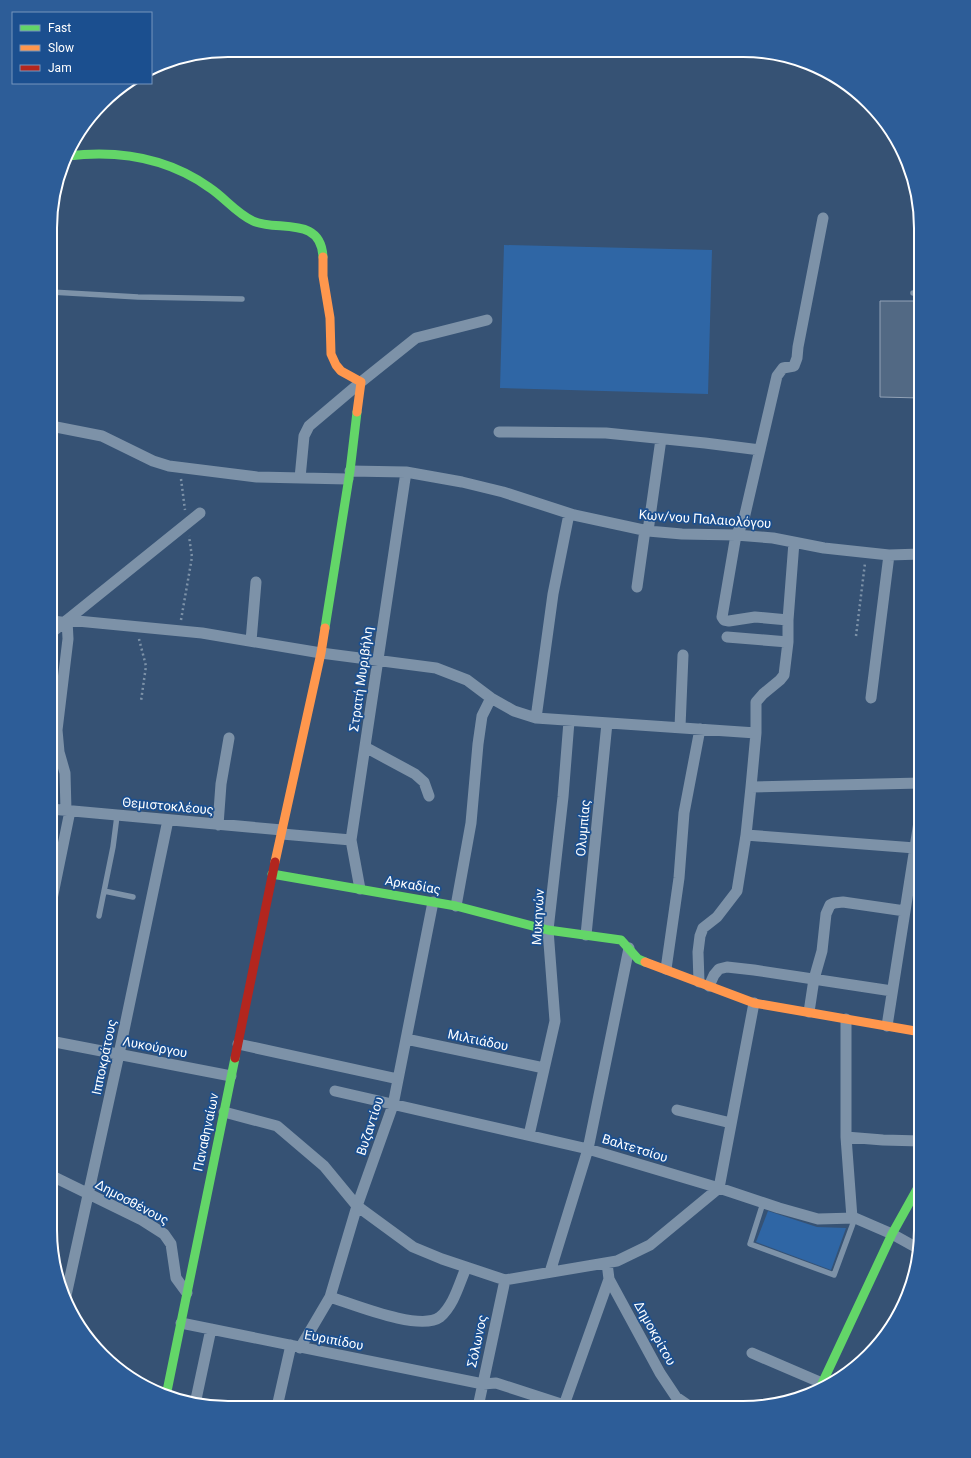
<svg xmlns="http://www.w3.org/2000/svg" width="971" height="1458" viewBox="0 0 971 1458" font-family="Roboto,sans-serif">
<rect width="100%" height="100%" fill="#365274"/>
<!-- green -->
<path fill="#2f66a5" d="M504,245l208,5 -4,144 -208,-6z
M768,1211l49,16 29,1 -15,42 -75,-28z"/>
<!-- building -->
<path fill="#526984" stroke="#92a2b6" d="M880,301h41v97l-41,-1z"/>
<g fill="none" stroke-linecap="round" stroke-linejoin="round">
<!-- path -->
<path stroke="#7d92a8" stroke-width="2.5" stroke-dasharray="2 3" stroke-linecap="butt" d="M181,479l4,31
M181,620l11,-63 -3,-21
M856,636l9,-73
M139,639l7,27 -5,35"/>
<!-- lane -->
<path stroke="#7d92a8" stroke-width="5.5" d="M51,292l87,5 104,2
M913,293h8
M51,618l16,2
M104,891l29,6
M99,916l14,-69 4,-31
M763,1203l-13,41 84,31 21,-57"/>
<!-- street -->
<path stroke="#7d92a8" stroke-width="11" d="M51,426l51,10 51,25 16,5 88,11 91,2
M499,432l107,1 99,10 55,7
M350,471l56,1 56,10 41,10 71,23 74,16 34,3 54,1 37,3 51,10 65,7 32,-1
M300,478l4,-42 5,-10 52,-44 55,-44 71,-18
M648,531l13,-92
M637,587l8,-57
M788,620l6,-78
M51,633l149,-120
M251,641l5,-59
M788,642v-22l-33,-3 -26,4 -5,-1 -2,-3 14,-82 7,-12 34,-147 6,-8 11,-2 3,-8 1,-11 25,-129
M871,698l18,-143
M536,718l17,-124 16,-80
M680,727l3,-72
M365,747l50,27 9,8 5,14
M751,787l170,-4
M51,809l231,21
M66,811l-1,-38 -6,-21 -2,-22 11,-91 -1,-19 135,13 119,20 115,15 31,12 24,18 23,13 22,7 220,15
M218,825l3,-41 8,-46
M282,834l69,6
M746,835l169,13
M360,889l-9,-49 55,-368
M456,906l15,-83 7,-79 4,-28 9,-18
M50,909l20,-98
M586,935l21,-212
M666,969l13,-91 5,-65 16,-84
M699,982l-1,-30 2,-16 3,-8 14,-11 20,-26 9,-56 5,-48 5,-54v-31l7,-8 17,-14 4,-5 4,-33 -61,-5
M709,986l5,-11 5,-6 8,-2 27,3 138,21
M809,1012l5,-33 8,-28 4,-37 4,-9 4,-2 9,-1 62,9
M846,1019v118l6,81
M887,1026l34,-217
M406,1039l138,29
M50,1041l181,35
M238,1044l160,35
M335,1091l253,58 131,39 60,20 39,11 37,-1 37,16 27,15
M677,1110l54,13
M224,1112l53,14 47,40 33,40 56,41 29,12 63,21 112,-19 33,-16 69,-57 35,-185
M529,1135l26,-114 -7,-91 15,-133 6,-76
M846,1137l37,3 38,1
M50,1175l92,45 22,14 7,10 5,34 11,15
M607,1263l2,16 51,94 16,24 16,11
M550,1272l38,-123 41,-201
M330,1297c23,7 90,35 110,20 14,-12 19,-33 26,-49
M65,1300l54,-246 49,-234
M181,1323l302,61 13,-1 68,22 45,-126
M300,1348l30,-51 27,-91 36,-101 40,-203
M752,1353l70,30
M195,1404l16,-75
M277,1407l14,-62
M478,1407l27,-127"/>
<!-- fast -->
<path stroke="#63d668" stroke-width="9" d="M68,156c50,-6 100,2 142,32 15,10 26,25 43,33 24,11 68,-6 70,36
M325,628l25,-157 7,-59
M272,874l184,32 92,24 73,10 17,19 7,3
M819,1390l73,-156 29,-52
M166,1396l69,-338"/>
<!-- slow -->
<path stroke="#ff974d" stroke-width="9" d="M323,257v19l7,42 1,36 5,11 5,6 20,11 -4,30
M275,862l46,-209 4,-25
M645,962l109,41 167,29"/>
<!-- jam -->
<path stroke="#b3261e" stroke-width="9" d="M235,1058l40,-196"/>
</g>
<g text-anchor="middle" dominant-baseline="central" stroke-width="3.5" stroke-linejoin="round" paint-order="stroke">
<!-- street labels -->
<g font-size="13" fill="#fff" stroke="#1b4f8f">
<text transform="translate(705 519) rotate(4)">Κων/νου Παλαιολόγου</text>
<text transform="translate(361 679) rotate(-82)">Στρατή Μυριβήλη</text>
<text transform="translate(168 806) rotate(5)">Θεμιστοκλέους</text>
<text transform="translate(583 828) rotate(-85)">Ολυμπίας</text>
<text transform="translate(413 885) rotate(10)">Αρκαδίας</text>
<text transform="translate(538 917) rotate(-87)">Μυκηνών</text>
<text transform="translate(478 1040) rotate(12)">Μιλτιάδου</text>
<text transform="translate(155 1047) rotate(11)">Λυκούργου</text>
<text transform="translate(104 1057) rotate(-78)">Ιπποκράτους</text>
<text transform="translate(370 1126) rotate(-72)">Βυζαντίου</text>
<text transform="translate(206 1132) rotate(-78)">Παναθηναίων</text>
<text transform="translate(635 1148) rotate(17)">Βαλτετσίου</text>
<text transform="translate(132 1202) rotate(28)">Δημοσθένους</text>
<text transform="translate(655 1333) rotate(61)">Δημοκρίτου</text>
<text transform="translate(334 1340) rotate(11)">Ευριπίδου</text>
<text transform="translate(477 1341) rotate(-78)">Σόλωνος</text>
</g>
</g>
<!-- crop -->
<path d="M0 0H971V1458H0ZM228 57H743A171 171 0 0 1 914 228V1230A171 171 0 0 1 743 1401H228A171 171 0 0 1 57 1230V228A171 171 0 0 1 228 57Z" fill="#2d5d98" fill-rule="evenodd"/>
<path fill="none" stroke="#fff" stroke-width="2" d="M228 57H743A171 171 0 0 1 914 228V1230A171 171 0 0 1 743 1401H228A171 171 0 0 1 57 1230V228A171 171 0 0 1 228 57Z"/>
<!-- legend -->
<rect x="12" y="12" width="140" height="72" fill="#1b4f8f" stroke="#7695bc"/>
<rect x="20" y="25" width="20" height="6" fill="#63d668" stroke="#7695bc"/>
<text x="48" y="32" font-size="12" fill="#ffffff">Fast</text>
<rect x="20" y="45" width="20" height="6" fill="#ff974d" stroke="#7695bc"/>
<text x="48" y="52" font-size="12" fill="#ffffff">Slow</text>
<rect x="20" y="65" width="20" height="6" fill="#b3261e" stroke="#7695bc"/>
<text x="48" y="72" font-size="12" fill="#ffffff">Jam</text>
</svg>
